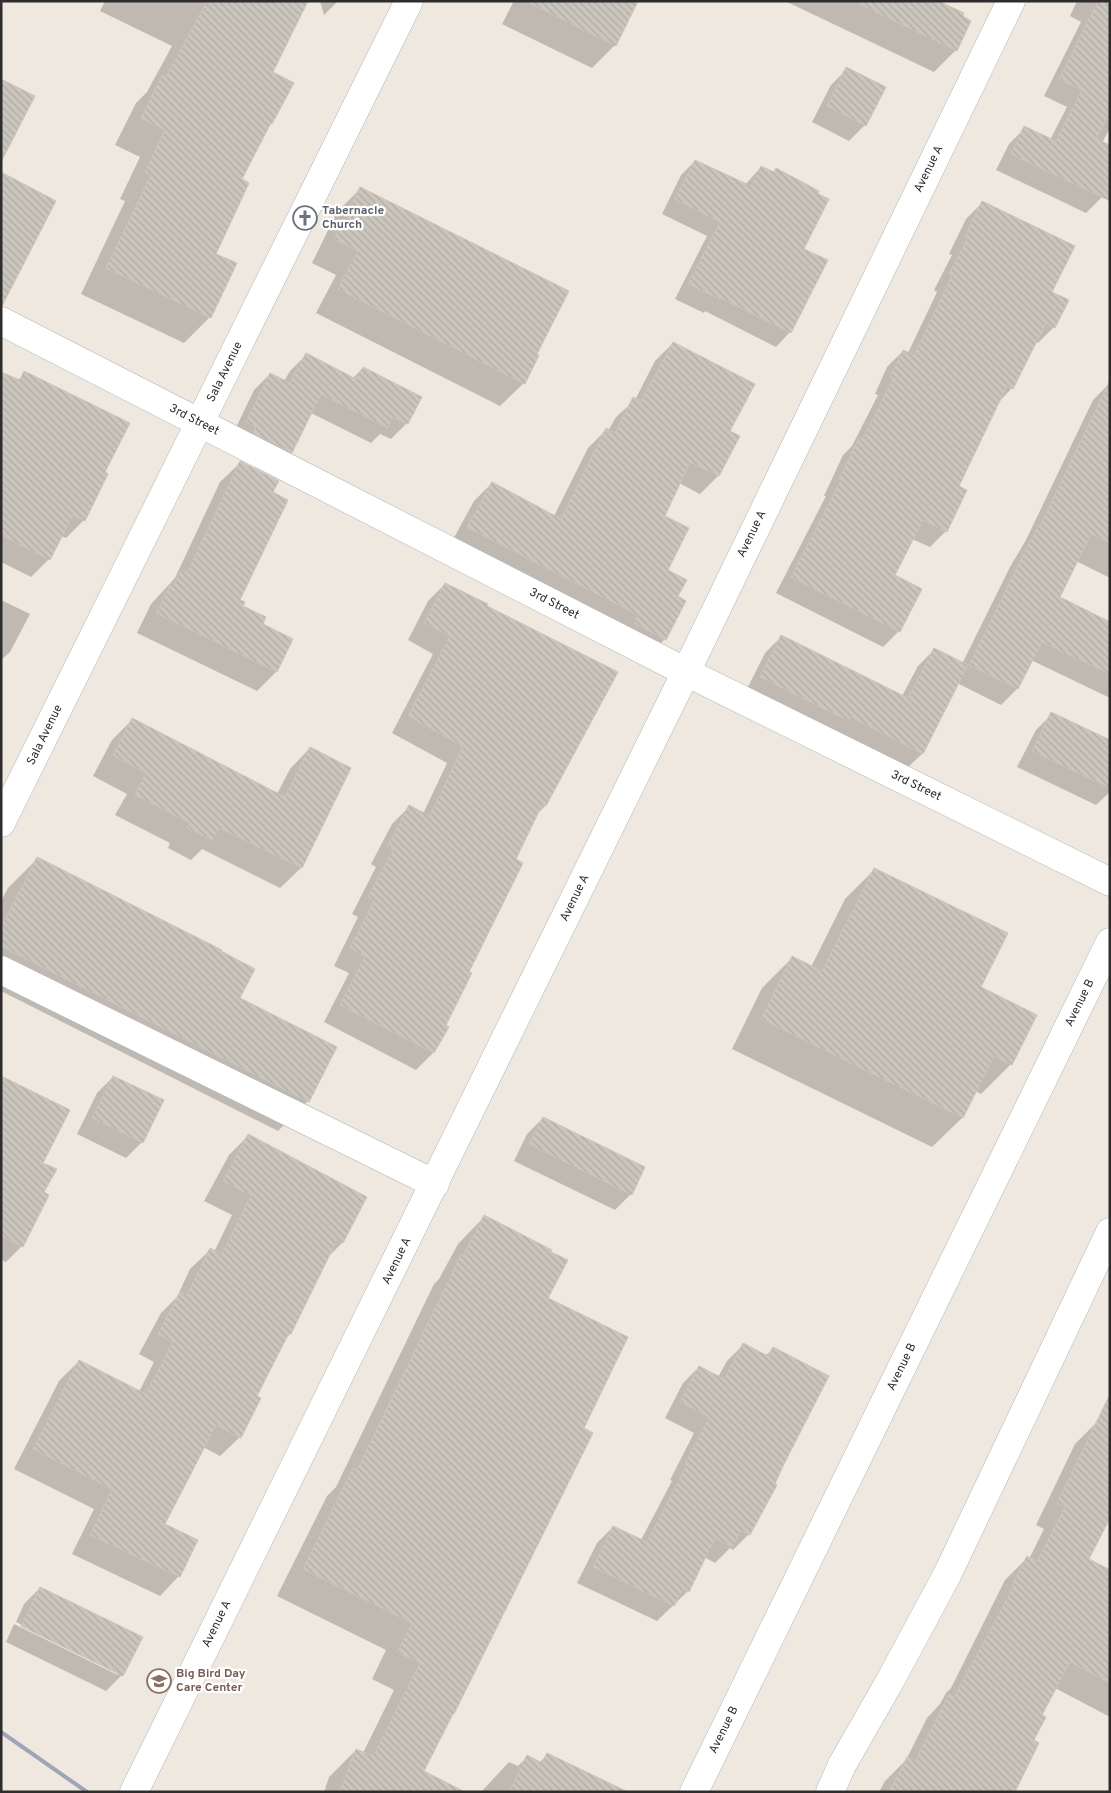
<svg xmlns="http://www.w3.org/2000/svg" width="1111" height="1793" viewBox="0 0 1111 1793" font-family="Overpass,sans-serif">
<defs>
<pattern id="building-back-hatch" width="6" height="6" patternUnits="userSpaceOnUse" patternTransform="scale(1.25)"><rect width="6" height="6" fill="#cbc6bd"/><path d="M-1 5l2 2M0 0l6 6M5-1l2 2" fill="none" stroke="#afaaa3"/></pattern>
</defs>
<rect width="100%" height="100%" fill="#efe8df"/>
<!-- shadow -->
<path fill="#0003" d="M105,1h202l-36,71v51l-4,4 -26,53 -27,74 -4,63 -26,26 -103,-49 44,-93 -5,-2 20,-42 -25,-12 21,-42 11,-11 25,-46 -72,-35z
M320,1h18l-14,14z
M514,1h123l-22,44 -23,23 -90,-44z
M785,1h150l21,49 -22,22z
M1077,1h33v127l-8,15 8,37 -8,17 -16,16 -90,-43 13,-26 16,-16 25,12 17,-33 -23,-11 37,-74 -11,-6z
M847,69l18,56 -16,16 -37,-19 19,-37z
M695,161l50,24 16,-18 12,6 3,-3 14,162 -14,15 -71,-36 -1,2 -29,-14 32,-63 -45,-22 19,-39z
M361,188l174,166 -11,29 -24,23 -184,-93 20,-38 -24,-12 25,-51z
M982,203l68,89 4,35 -16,16 -3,-2 -23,47 -14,15 -40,84 8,4 -20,40 -16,16 -18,-8 -18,37 5,55 -16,16 -107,-54 50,-97h-2l19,-41 9,-9 26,-51 -3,-1 12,-27 16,-16 5,2 29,-61 -3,-2 18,-35 -3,-1 17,-35z
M673,343l55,89 -10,44 -18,18 -21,-11 -16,33 4,54 -2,69 -18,18 -197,-112 24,-44 18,-18 62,33 34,-68 18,-18 2,1 8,-14 19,-17 20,-39z
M306,355l47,23 10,-10 44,55 -16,16 -11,-5 -9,9 -60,-30 -20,39 -16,16 -44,-30 23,-48 16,-16 14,7 6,-10z
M25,373l78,100 -19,47 -18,18 -5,-2 -12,23 -18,18 -30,-15v-186l16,5z
M1109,384l1,194 -34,-17 -18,37 52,25v75l-79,-38 -14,29 -16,16 -44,-22 -35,71 -16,15 -161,-76 20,-40 16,-16 121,59 16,-30 16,-16 28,14 48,-97 16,-27 67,-140z
M240,463l32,29 -33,108 2,6 21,18 14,48 -19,19 -120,-58 14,-29 24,-26 45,-96z
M445,584l100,222 -9,9 -22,45 -81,193 -17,17 -92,-48 25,-49 -15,-7 24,-49 -6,-3 24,-47 -5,-3 21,-40 17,-17 14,7 24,-51 -55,-30 41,-79 -25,-14 20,-39z
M1,600l29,14 -20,38 -9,8z
M1052,714l58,28v50l-14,13 -79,-38 19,-37z
M132,720l145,74 13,-25 20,-21 40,20 -49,100 -21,20 -78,-39 -11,11 -23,-12 2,-5 -55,-28 12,-21 -34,-18 19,-36z
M38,858l201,140 69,103 -30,30 -277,-140v-90l7,-13z
M875,869l104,119 32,76 -30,30 -6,-3 -13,27 -30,29 -200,-98 30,-61 30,-30 19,9 34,-68z
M113,1077l29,65 -16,16 -49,-24 20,-41z
M1,1078l41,85 1,30 -21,53 -16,16 -5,-2z
M543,1118l88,76 -16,16 -101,-49 13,-27z
M248,1136l118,61 -24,46 -14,14 -38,77 -5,5 -30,58 -15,40 -20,19 -17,-9 -40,78 16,51 -19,20 -88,-42 22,-45 -80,-40 45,-88 20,-20 60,31 15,-30 -15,-8 22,-41 16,-16 13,-28 20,-19 4,2 18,-37 -28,-14 25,-46z
M484,1217l63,81 35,131 -160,342 40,21h-138l5,-15 27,-27 7,3 31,-63 -22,-11 14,-29 -109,-54 50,-100 9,-9 98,-203 5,-5 19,-35z
M743,1345l22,11 8,-7 -24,185 -16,16 -3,-2 -15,15 -11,-6 -16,34 -31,30 -80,-38 20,-40 16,-16 28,13 31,-59 -2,-1 24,-47 -29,-15 18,-35 16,-16 19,10 9,-16z
M1097,1422l-9,138 22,11v146l-55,-29 -15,27 -26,77h-135l6,-11 21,-21 21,-42 13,-14 6,-11 5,-5 54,-108 22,-22 2,1 15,-30 -8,-4 39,-81z
M40,1588l82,87 -16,16 -100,-49 8,-18 104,51v-3l-102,-50 8,-18z
M547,1755l63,37h-129l28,-30 9,4 9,-9 12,6z"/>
<!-- building -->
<path fill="url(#building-back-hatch)" stroke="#cbc4b8" d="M207,1h101l-35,71 21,11 -22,41 -1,-1 -29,56 7,4 -33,71 21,9 -26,55 -105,-50 45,-93 -6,-3 20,-42 -24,-12 21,-43 4,2z
M526,1h112l-22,45z
M853,1h85l26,12 -1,3 8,5 -14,30z
M1098,1h12v111l-14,27 14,6v56l-99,-47 13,-28 32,15 26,-51 -23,-11z
M846,67l40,20 -20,39 -39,-20z
M1,79l34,17 -34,66z
M695,160l56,26 10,-20 13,6 2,-4 43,23 -1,3 11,5 -25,50 24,11 -37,73 -72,-36v2l-31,-15 32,-62 -45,-23z
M1,172l55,29 -54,105h-1z
M360,187l209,104 -32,63 2,1 -14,29 -187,-95 20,-38 -24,-12z
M982,201l93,45 -23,46 17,8 -14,28 -9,-5 -33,66 -6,-3 -48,100 8,4 -20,42 -24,-12 -28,55 27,14 -22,43 -109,-55 50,-97 -2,-1 20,-41 4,1 30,-60 -3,-2 13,-27 11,5 38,-79 -3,-2 18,-35 -3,-1z
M673,342l82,42 -25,47 10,5 -21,40 -29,-14 -25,54 24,12 -21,42 19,10 -9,16 8,5 -20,39 -32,-17 4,-8 -171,-88 25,-45 69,37 45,-91 9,5 18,-36 8,4z
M306,353l50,26 7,-12 59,30 -14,27 -15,-7 -5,11 -67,-34 -29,59 -39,-20 3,-6 -10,-5 24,-49 20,10z
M24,371l106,52 -25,49 3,2 -23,47 -12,-6 -23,45 -49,-25v-163l19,8z
M1110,380v163l-19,-9 -31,63 50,25v52l-68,-32 -24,47 -49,-24 57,-116 13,-24 1,1z
M240,461l39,20 -6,11 15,8 -48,100 5,2 -2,4 23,11 -3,7 30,15 -16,33 -121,-59 15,-30 3,2 7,-15 6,3z
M445,583l43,21 -1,2 131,66 -72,134 -4,-1 -26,54 7,4 -54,109 3,1 -26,52 3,2 -15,26 -94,-48 25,-49 -15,-8 24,-48 -6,-3 25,-47 -6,-3 22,-42 21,11 33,-70 -55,-30 42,-80 -26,-13z
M781,635l127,63 26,-50 34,17 -45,89 -72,-37 -2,4 -89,-44z
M1051,712l59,28v48l-78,-37z
M132,718l153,79 25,-50 41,21 -49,100 -83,-40 -7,12 -25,-12 3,-5 -55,-28 11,-22 -33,-18z
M37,857l185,93 -1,1 34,18 -15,29 97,49 -28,55 -308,-156v-19z
M874,868l134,65 -27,54 56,28 -25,50 -18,-9 -31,62 -202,-99 31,-63 30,15z
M1,1076l69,34 -27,53 14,6 -13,23 5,3 -26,52 -22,-11z
M113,1076l51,24 -21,43 -51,-25z
M543,1117l102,50 -13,28 -103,-51z
M248,1134l119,63 -24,46 -6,-3 -46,94 -2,-1 -32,63 4,2 -20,40 -25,-13 -51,99 33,16 -18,37 -90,-42 22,-46 -79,-40 46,-89 67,34 27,-52 -15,-8 22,-42 7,3 23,-47 12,6 29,-59 -28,-14z
M484,1215l68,35 -1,2 17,8 -20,38 80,39 -44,91 9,5 -139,281h-1l-29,57 41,21h-126l17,-43 17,7 47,-93 -23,-11 15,-29 -109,-54 50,-101 4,2 104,-215 2,1z
M743,1343l25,13 5,-9 56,29 -46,90 -8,18 2,1 -27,50 -9,-5 -9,17 -17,-9 -26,54 -6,-3 -9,17 -81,-39 20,-41 34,16 40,-77 -2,-1 24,-47 -29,-15 19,-36 25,13z
M1110,1394v124l-21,41 21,11v113l-40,-21 -28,53 4,2 -12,23 5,3 -24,49h-126l18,-35 8,4 34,-67 5,3 60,-111 -2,-1 15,-29 10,5 28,-54 -8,-4z
M40,1587l103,50 -20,39 -102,-50z
M547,1753l81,39h-119l18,-37 15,8z"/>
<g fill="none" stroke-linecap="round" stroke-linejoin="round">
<!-- street casing -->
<g stroke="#b3b5c1" stroke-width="29">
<path id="street" d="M1,321l685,351 424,210
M1,823l408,-822
M1,970l434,214
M134,1792l552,-1120 325,-671
M694,1792l416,-850
M830,1792l12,-27 48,-84 57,-106 163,-343"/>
</g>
<!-- street -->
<use href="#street" stroke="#fff" stroke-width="28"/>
<!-- rail -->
<path stroke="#a0a4b8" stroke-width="4" d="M1,1732l86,60"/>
</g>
<!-- icons -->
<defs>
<g id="church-ring" transform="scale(1.25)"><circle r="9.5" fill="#fff" stroke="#6b7280" stroke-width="1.5"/><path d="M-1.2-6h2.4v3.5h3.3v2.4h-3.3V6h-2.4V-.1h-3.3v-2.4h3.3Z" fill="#6b7280"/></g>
<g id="school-ring" transform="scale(1.25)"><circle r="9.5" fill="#fff" stroke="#8d6e63" stroke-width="1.5"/><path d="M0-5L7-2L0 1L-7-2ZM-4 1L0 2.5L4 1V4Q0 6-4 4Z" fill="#8d6e63"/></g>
</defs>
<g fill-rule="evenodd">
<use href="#church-ring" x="305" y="218"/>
<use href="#school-ring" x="159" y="1681"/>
</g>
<g text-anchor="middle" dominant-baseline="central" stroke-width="4.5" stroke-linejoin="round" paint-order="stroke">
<!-- street labels -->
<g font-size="12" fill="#2d2d2d" stroke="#fff">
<text transform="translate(929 169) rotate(-64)">Avenue A</text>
<text transform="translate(225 372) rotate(-64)">Sala Avenue</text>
<text transform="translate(194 420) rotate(27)">3rd Street</text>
<text transform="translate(752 534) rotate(-64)">Avenue A</text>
<text transform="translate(554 604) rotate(27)">3rd Street</text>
<text transform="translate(45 735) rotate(-64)">Sala Avenue</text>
<text transform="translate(916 786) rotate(26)">3rd Street</text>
<text transform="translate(575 898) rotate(-64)">Avenue A</text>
<text transform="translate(1080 1003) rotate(-64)">Avenue B</text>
<text transform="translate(397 1261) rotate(-64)">Avenue A</text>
<text transform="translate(902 1367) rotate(-64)">Avenue B</text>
<text transform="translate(217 1624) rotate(-64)">Avenue A</text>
<text transform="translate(724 1730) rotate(-64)">Avenue B</text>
</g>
<!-- worship labels -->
<g font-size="12" font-weight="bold" fill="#5b616d" stroke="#fff" text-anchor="start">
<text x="322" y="211">Tabernacle<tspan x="322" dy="14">Church</tspan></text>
</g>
<!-- education labels -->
<g font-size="12" font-weight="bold" fill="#785e54" stroke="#fff" text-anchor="start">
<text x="176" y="1674">Big Bird Day<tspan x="176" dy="14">Care Center</tspan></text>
</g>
</g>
<!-- border -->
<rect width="1111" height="1793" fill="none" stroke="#2d2d2d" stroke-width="5"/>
</svg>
